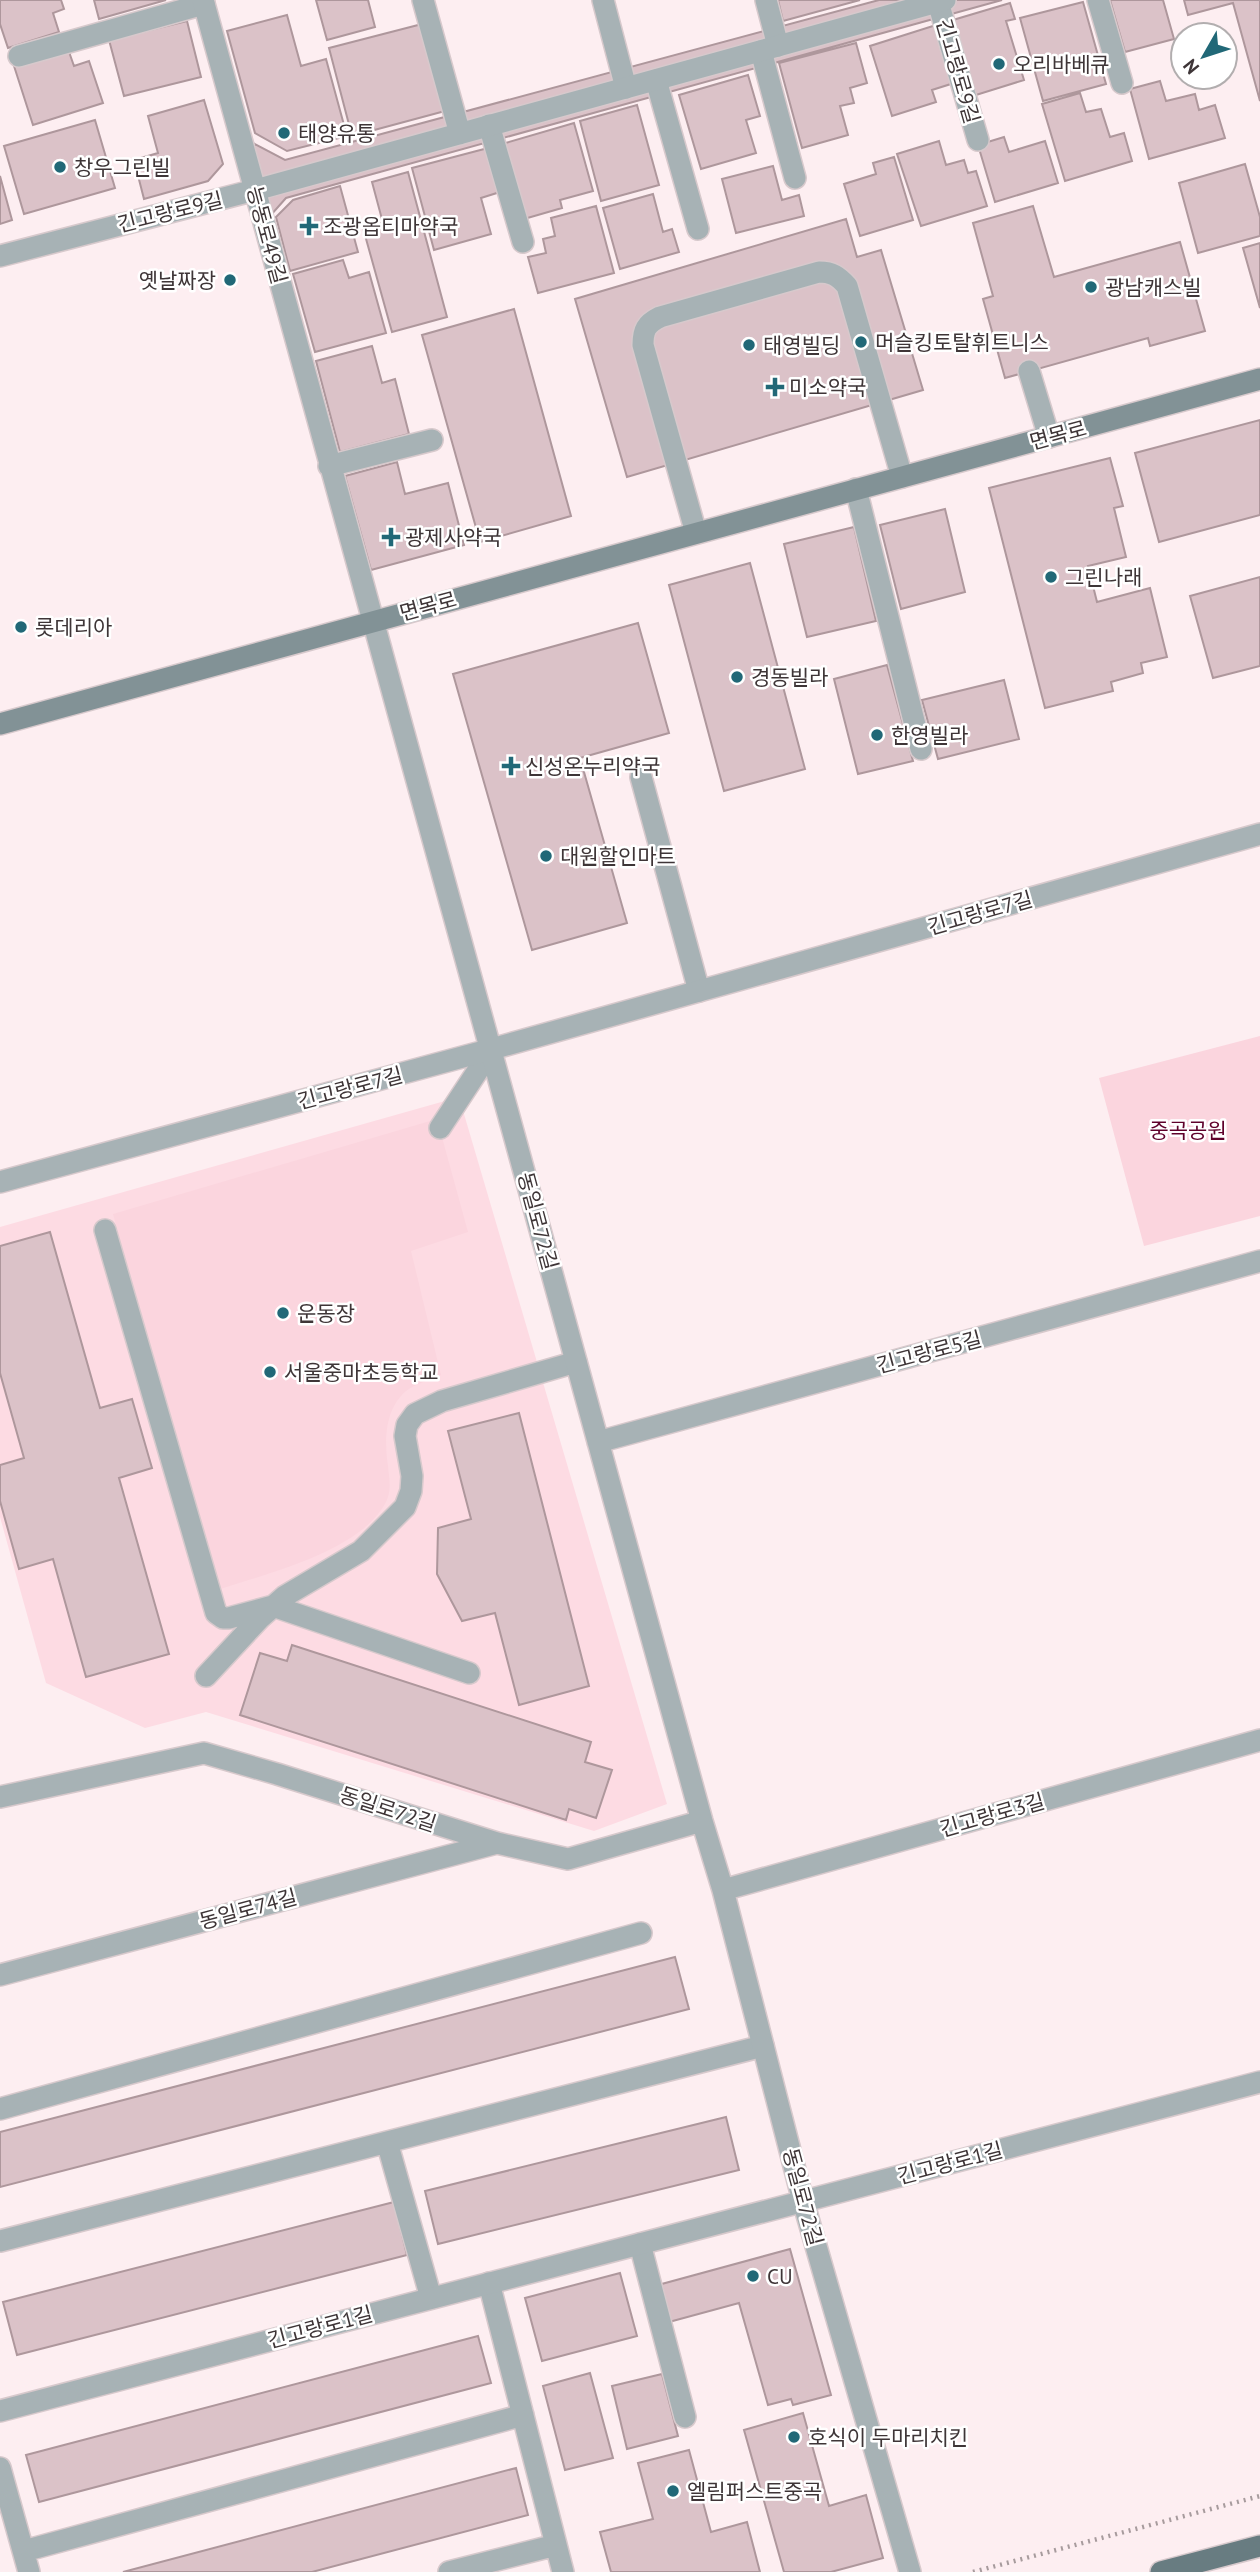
<svg xmlns="http://www.w3.org/2000/svg" width="1260" height="2572" viewBox="0 0 1260 2572" font-family="'PT Sans','Noto Sans KR',sans-serif">
<rect width="100%" height="100%" fill="#fdeef1"/>
<!-- built -->
<path fill="#fddbe3" d="M459,1097l208,707 -73,27 -388,-119 -61,16 -99,-45 -46,-166v-290z"/>
<!-- green -->
<path fill="#fbd5de" d="M1260,1036v180l-116,30 -45,-168z
M437,1119l31,113 -57,19 30,124c-11,5 -26,9 -35,16 -21,18 -22,49 -18,75 1,12 4,24 -2,36 -25,49 -120,72 -169,88l-104,-376z"/>
<!-- building -->
<path fill="#dbc2c8" stroke="#ae979c" stroke-width="2" d="M0,0h61l3,9 -11,4 6,19 -51,16 -8,-24z
M94,0h72l-67,19z
M316,0h52l7,27 -48,13z
M778,0h82l-77,21z
M879,0h123l-716,198 -15,17 -18,-72 32,17z
M1110,0h53l11,39 -49,13z
M1184,0h76v101l-27,-98 -45,12z
M1083,2l23,82 -63,17 -23,-83z
M1010,3l5,16 -9,2 18,59 -48,15 -23,-75z
M287,15l14,51 25,-7 21,77 -60,15 -32,-18 -28,-102z
M187,21l14,56 -77,19 -15,-56z
M422,24l23,87 -93,25 -23,-88z
M936,25l18,58 -22,7 4,12 -44,14 -22,-70z
M856,43l11,40 -17,5 4,15 -14,3 8,29 -46,13 -23,-85z
M68,49l6,17 15,-5 14,42 -70,22 -19,-59z
M748,75l12,41 -14,4 10,33 -55,16 -22,-74z
M1160,81l6,20 29,-7 4,16 16,-5 10,33 -76,21 -19,-70z
M1080,93l6,19 15,-3 9,28 14,-4 8,28 -67,20 -23,-77z
M204,100l19,64 -15,17 -64,18 -10,-39 24,-7 -10,-37z
M637,105l22,80 -58,16 -21,-80z
M95,120l20,68 -91,26 -20,-68z
M574,123l19,68 -33,9 2,8 -38,11 -22,-75z
M1004,137l5,15 36,-11 13,42 -63,19 -17,-57z
M939,141l7,24 18,-5 4,13 8,-2 11,35 -66,20 -24,-72z
M488,148l12,44 -19,6 10,36 -57,16 -22,-82z
M894,157l19,63 -53,16 -16,-52 32,-10 -3,-11z
M1245,164l15,53v19l-62,17 -19,-70z
M773,166l9,34 17,-5 5,21 -68,17 -14,-54z
M408,172l39,145 -55,15 -29,-104 20,-5 -11,-41z
M0,176l12,44 -12,4z
M340,186l18,66 -68,19 -14,-54 17,-17z
M653,194l10,38 9,-3 7,23 -59,17 -17,-61z
M596,206l18,67 -76,20 -10,-36 18,-4 -3,-14 12,-3 -4,-18z
M1033,206l21,71 126,-35 25,89 -55,15 -2,-8 -143,40 -22,-79 10,-3 -20,-73z
M846,219l11,38 24,-7 42,140 -296,87 -52,-178z
M1260,243v65l-17,-60z
M343,260l6,18 20,-6 17,61 -71,19 -22,-78z
M514,309l57,207 -91,26 -58,-207z
M372,346l10,37 13,-4 14,55 -69,18 -24,-91z
M1260,420v95l-101,27 -24,-89z
M1110,458l13,48 -9,2 12,49 -38,9 9,36 53,-14 17,69 -26,6 2,10 -32,9 2,9 -68,17 -56,-220z
M397,462l8,32 43,-11 16,62 -93,25 -26,-94z
M945,509l20,83 -64,17 -21,-84z
M854,527l22,94 -69,16 -23,-93z
M750,563l55,206 -81,22 -55,-206z
M1260,577v89l-47,12 -23,-82z
M638,623l31,110 -89,25 47,165 -95,27 -79,-276z
M887,665l26,96 -55,13 -24,-95z
M1004,680l15,59 -81,20 -16,-59z
M50,1232l50,176 32,-9 20,69 -33,10 50,176 -83,23 -33,-118 -34,10 -19,-68v-36l24,-7 -24,-85v-127z
M519,1413l70,273 -70,19 -24,-92 -33,8 -25,-47 1,-46 33,-9 -23,-88z
M292,1645l299,97 -6,20 27,8 -16,48 -27,-9 -3,11 -326,-105 20,-62 27,8z
M675,1957l14,52 -689,178v-55z
M726,2117l13,53 -301,74 -13,-53z
M394,2202l13,53 -390,100 -14,-53z
M790,2249l41,146 -38,10 -2,-6 -23,6 -29,-102 -70,19 -11,-37z
M620,2273l17,63 -95,25 -17,-63z
M478,2336l13,47 -452,119 -13,-47z
M590,2373l23,85 -48,12 -22,-84z
M662,2374l16,62 -51,13 -15,-63z
M803,2413l26,93 37,-11 17,63 -52,14h-47l-40,-142z
M689,2450l22,82 36,-10 13,50h-149l-11,-40 53,-13 -15,-56z
M516,2468l12,47 -216,57h-189z"/>
<g fill="none" stroke-linecap="round" stroke-linejoin="round">
<!-- lane casing -->
<g stroke="#d7c9cc" stroke-width="24">
<path id="lane" d="M603,0l23,88
M766,0l12,46
M1098,0l24,83
M938,2l40,138
M761,51l34,127
M19,56l185,-52
M656,80l42,149
M489,125l34,117
M1029,371l20,66
M856,489l65,260
M696,533l-53,-188c0,-15 3,-21 17,-28l159,-45c13,0 19,4 28,14l55,191
M641,777l58,214
M440,1128l52,-79
M105,1230l111,383 7,5h6l44,-12 196,67
M206,1676l54,-58 25,-22 76,-45 44,-44 6,-16 1,-15 -7,-40 2,-11 8,-11 27,-13 134,-39
M0,2109l641,-176
M387,2142l44,156
M0,2241l763,-195
M640,2244l45,173
M489,2283l74,289
M0,2468l29,104
M24,2551l499,-136
M449,2572l107,-27"/>
</g>
<!-- street casing -->
<g stroke="#d7c9cc" stroke-width="24">
<path id="street" d="M203,0c165,607 332,1214 499,1821l21,69 80,311 107,371
M423,0l37,134
M0,256l255,-66 690,-190
M329,466l103,-26
M0,1182l492,-133 768,-215
M598,1442l662,-181
M0,1797l204,-44 73,21 220,69 71,16 134,-38
M723,1890l537,-150
M0,1975l497,-132
M0,2411l1260,-329"/>
</g>
<!-- secondary casing -->
<g stroke="#d7c9cc" stroke-width="24">
<path id="secondary" d="M0,724l1260,-345"/>
</g>
<!-- primary casing -->
<g stroke="#d7c9cc" stroke-width="24">
<path id="primary" d="M1161,2572l99,-26"/>
</g>
<!-- path -->
<path stroke="#a79b9d" stroke-width="4.5" stroke-dasharray="2 5" stroke-linecap="butt" d="M973,2572l287,-76"/>
<!-- lane -->
<use href="#lane" stroke="#a7b2b5" stroke-width="21"/>
<!-- street -->
<use href="#street" stroke="#a7b2b5" stroke-width="21"/>
<!-- secondary -->
<use href="#secondary" stroke="#829296" stroke-width="21"/>
<!-- primary -->
<use href="#primary" stroke="#687c81" stroke-width="21"/>
</g>
<!-- markers -->
<g fill="#216877" stroke="#fff" stroke-width="2.5">
<circle cx="999" cy="64" r="7"/>
<circle cx="284" cy="133" r="7"/>
<circle cx="60" cy="167" r="7"/>
<path d="M305.5 215.5h7v7h7v7h-7v7h-7v-7h-7v-7h7z"/>
<circle cx="230" cy="280" r="7"/>
<circle cx="1091" cy="287" r="7"/>
<circle cx="861" cy="342" r="7"/>
<circle cx="749" cy="345" r="7"/>
<path d="M771.5 376.5h7v7h7v7h-7v7h-7v-7h-7v-7h7z"/>
<path d="M387.5 526.5h7v7h7v7h-7v7h-7v-7h-7v-7h7z"/>
<circle cx="1051" cy="577" r="7"/>
<circle cx="21" cy="627" r="7"/>
<circle cx="737" cy="677" r="7"/>
<circle cx="877" cy="735" r="7"/>
<path d="M507.5 755.5h7v7h7v7h-7v7h-7v-7h-7v-7h7z"/>
<circle cx="546" cy="856" r="7"/>
<circle cx="283" cy="1313" r="7"/>
<circle cx="270" cy="1372" r="7"/>
<circle cx="753" cy="2276" r="7"/>
<circle cx="794" cy="2437" r="7"/>
<circle cx="673" cy="2491" r="7"/>
</g>
<g text-anchor="middle" dominant-baseline="central" stroke-width="5" stroke-linejoin="round" paint-order="stroke">
<!-- poi labels -->
<g font-size="21" fill="#3e3537" stroke="#fff" text-anchor="start">
<text x="1013" y="64">오리바베큐</text>
<text x="298" y="133">태양유통</text>
<text x="74" y="167">창우그린빌</text>
<text x="323" y="226">조광옵티마약국</text>
<text x="216" y="280" text-anchor="end">옛날짜장</text>
<text x="1105" y="287">광남캐스빌</text>
<text x="875" y="342">머슬킹토탈휘트니스</text>
<text x="763" y="345">태영빌딩</text>
<text x="789" y="387">미소약국</text>
<text x="405" y="537">광제사약국</text>
<text x="1065" y="577">그린나래</text>
<text x="35" y="627">롯데리아</text>
<text x="751" y="677">경동빌라</text>
<text x="891" y="735">한영빌라</text>
<text x="525" y="766">신성온누리약국</text>
<text x="560" y="856">대원할인마트</text>
<text x="297" y="1313">운동장</text>
<text x="284" y="1372">서울중마초등학교</text>
<text x="767" y="2276">CU</text>
<text x="808" y="2437">호식이 두마리치킨</text>
<text x="687" y="2491">엘림퍼스트중곡</text>
</g>
<!-- street labels -->
<g font-size="21" fill="#3e3537" stroke="#fff">
<text transform="translate(958 71) rotate(74)">긴고랑로9길</text>
<text transform="translate(170 212) rotate(-14)">긴고랑로9길</text>
<text transform="translate(267 235) rotate(75)">능동로49길</text>
<text transform="translate(1058 435) rotate(-15)">면목로</text>
<text transform="translate(428 606) rotate(-15)">면목로</text>
<text transform="translate(980 913) rotate(-16)">긴고랑로7길</text>
<text transform="translate(350 1088) rotate(-15)">긴고랑로7길</text>
<text transform="translate(538 1221) rotate(75)">동일로72길</text>
<text transform="translate(929 1352) rotate(-15)">긴고랑로5길</text>
<text transform="translate(388 1809) rotate(18)">동일로72길</text>
<text transform="translate(992 1815) rotate(-16)">긴고랑로3길</text>
<text transform="translate(248 1909) rotate(-15)">동일로74길</text>
<text transform="translate(950 2163) rotate(-15)">긴고랑로1길</text>
<text transform="translate(803 2197) rotate(75)">동일로72길</text>
<text transform="translate(320 2327) rotate(-15)">긴고랑로1길</text>
</g>
<!-- park labels -->
<g font-size="21" fill="#5f012b" stroke="#fff">
<text x="1188" y="1130">중곡공원</text>
</g>
</g>
<!-- north arrow -->
<g transform="translate(1204 56) rotate(231)"><circle r="33" fill="#ffffff" stroke="#b2aeaf" stroke-width="2"/>
<path d="M0-5L12 26L0 18L-12 26Z" fill="#216877"/>
<text y="-10" font-size="19" font-weight="bold" text-anchor="middle" fill="#3e3537">N</text>
</g>
</svg>
